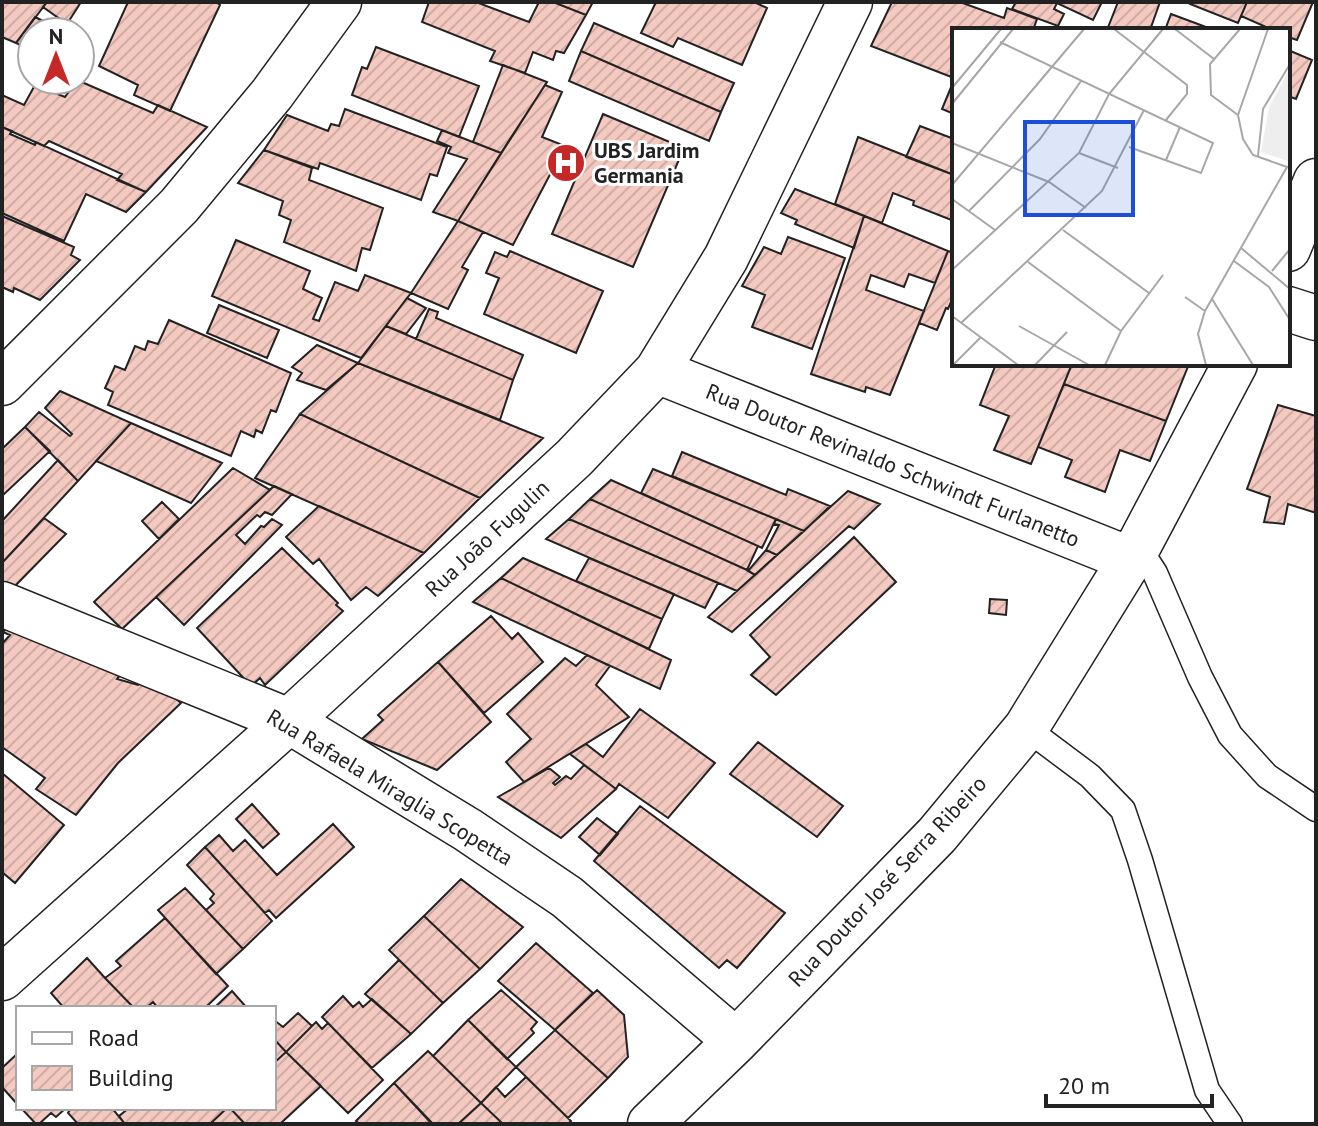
<svg xmlns="http://www.w3.org/2000/svg" width="1318" height="1126" viewBox="0 0 1318 1126" font-family="'PT Sans',sans-serif">
<defs>
<pattern id="building-hatch" width="6" height="6" patternUnits="userSpaceOnUse" patternTransform="scale(2)"><rect width="6" height="6" fill="#f3c9c0"/><path d="M-1 1l2-2M0 6l6-6M5 7l2-2" fill="none" stroke="#d0aca5"/></pattern>
</defs>
<rect width="100%" height="100%" fill="#fff"/>
<!-- building -->
<path fill="url(#building-hatch)" stroke="#222" stroke-width="2" d="M2,2h45l-31,41 -14,-6z
M47,2h34l-14,22 -24,-17z
M128,2h88l4,3 -50,106 -36,-16 4,-10 -39,-19z
M429,2h47l53,20 10,-20h14l33,13 -22,38 -8,-2 -3,9 -20,-8 -8,21 -35,-12 5,-10 -73,-29z
M553,2h40l-7,13z
M656,2h98l13,6 -25,57 -64,-27 -5,9 -32,-14z
M892,2h68l44,16 3,-10 30,11 -4,11h-79v48l-83,-32z
M1016,2h86l-9,18 -36,-17 -3,6 10,5 -6,12 -46,-17z
M1118,2h42l-10,28h-43z
M1191,2h56l-9,21 -48,-19z
M1247,2h66l-16,38 -9,-3v-7h-15l-32,-14z
M1171,14l43,16h-49z
M35,17l30,15h-33v19l-16,-8z
M594,23l140,60 -13,29 -140,-61z
M376,47l103,39 -20,51 -107,-42 10,-28 5,2z
M1288,50l24,10 -16,39 -8,-3z
M581,51l140,61 -12,29 -140,-60z
M503,65l44,17 -46,71 -28,-11z
M77,80l76,33 5,-8 49,22 -61,65 -29,-12 5,-6 -73,-33 -5,5 -42,-19v-32l22,10 11,-20 30,12z
M954,80v34l-12,-5z
M545,85l17,7 -20,45 23,9 -52,99 -55,-24z
M345,109l102,38 -10,29 -7,-2 -9,26 -101,-37 -2,6 -54,-19 23,-35 41,16 3,-7 8,2z
M603,114l81,34 -51,119 -81,-33z
M920,126l34,13v36l-48,-18z
M2,127l10,4 -2,3 25,11 1,-3 110,50 -20,20 -40,-18 -22,47 -62,-28z
M442,130l59,23 -43,68 -25,-9 34,-53 -19,-6 3,-6 -14,-6z
M858,137l96,38v46l-41,-16 1,-4 -21,-8 -11,30 -47,-19z
M264,150l48,18 -3,12 74,28 -13,42 -8,-2 -6,23 -72,-29 7,-22 -12,-5 4,-14 -45,-18z
M795,189l69,27 -10,32 -59,-24 2,-4 -16,-7z
M2,216l72,31 -3,8 9,5 -40,40 -26,-12 -1,4 -11,-5z
M864,216l84,35 -13,32 -26,-9 -5,13 -33,-12 -5,15 58,21 -34,84 -24,-8 -1,5 -54,-18z
M458,221l25,11 -21,35 6,3 -20,39 -37,-16z
M788,237l57,21 -33,91 -60,-22 13,-32 -23,-9 22,-39 17,7z
M236,240l74,31 -7,18 19,9 -9,21 6,2 16,-39 23,9 7,-16 46,18 -50,65 -149,-62z
M510,251l93,40 -27,62 -92,-39 15,-36 -13,-5 9,-21 12,5z
M948,251l6,2v42l-6,14 -2,-1 -9,22 -18,-7z
M407,298l19,10 -20,26 -20,-8z
M219,305l60,25 -12,28 -60,-25z
M429,309l9,3 -2,6 87,37 -10,25 -97,-41z
M169,320l122,53 -15,39 -5,-2 -9,23 -6,-3 -2,7 -13,-6 -10,25 -123,-51 5,-13 -8,-4 10,-22 10,4 10,-24 10,4 3,-9 10,3z
M386,326l127,54 -13,40 -142,-57z
M317,345l41,18 -32,27 -29,-10 5,-7 -10,-6z
M358,363l101,41 84,34 -63,60 -180,-84z
M996,364h76l-41,100 -37,-14 15,-34 -29,-11z
M1072,364h117l-23,57 -102,-37z
M1064,384l102,37 -16,40 -30,-11 -15,42 -40,-15 7,-17 -34,-13z
M60,391l71,32 -53,58 -53,-54 14,-15 31,24 2,-2 -27,-26z
M1278,405l38,11v97l-28,-9 -4,20 -20,-2 6,-25 -23,-8z
M300,414l180,84 -56,55 -169,-75z
M131,423l91,40 -31,40 -95,-42z
M25,427l25,24 -48,45v-47z
M682,452l104,43 2,-6 42,17 -26,25 -132,-55z
M58,460l20,21 -76,82v-42z
M233,468l37,22 -148,139 -28,-27z
M653,469l123,50 -14,29 -121,-55z
M611,480l147,66 -11,24 -157,-71z
M274,486l18,8 -20,21 -7,-3 -5,5 -3,-2 -21,20 9,9 16,-18 3,1 8,-8 10,6 -98,100 -28,-28z
M848,491l32,13 -26,25 -5,-3 -117,106 -24,-15z
M590,499l157,71 8,5 -18,16 -168,-72z
M162,502l17,17 -20,20 -17,-18z
M319,506l105,47 -46,43 -12,-9 -15,13 -32,-41 -6,5 -27,-27z
M44,518l22,16 -55,56 -9,-3v-24z
M569,519l149,64 -13,25 -159,-69z
M776,519l28,12 -27,24 -11,-5 13,-25 -5,-1z
M854,537l42,45 -120,113 -25,-20 19,-18 -20,-22z
M282,548l56,55 -2,2 7,6 -78,74 -5,-7 -9,8 -54,-58z
M766,550l11,5 -22,20 -7,-4z
M523,558l139,61 -13,30 -148,-71z
M589,558l85,36 -12,25 -86,-38z
M501,578l170,82 -11,29 -187,-87z
M990,599l17,1 -1,15 -17,-2z
M491,616l21,23 6,-6 25,29 -59,51 -46,-51z
M16,617l114,46 -13,16 21,6 10,-10 33,28 -63,60 -42,52 -40,-26 9,-11 -43,-31v-103l8,-9 -7,-3z
M587,655l23,11 -14,19 33,32 -105,65 -18,-20 25,-23 -24,-25 58,-56 11,8z
M438,662l53,60 -54,48 -75,-31 21,-19 -5,-5z
M640,709l75,54 -47,55 -49,-34 -3,5 -46,-35 16,-10 17,13z
M758,742l85,64 -26,31 -87,-63z
M584,765l32,24 -55,49 -63,-41 51,-29 11,9 -7,6 2,2 11,-9 5,3z
M2,773l62,52 -49,58 -13,-11z
M252,804l27,30 -16,14 -27,-29z
M640,806l145,107 -48,55 -10,-8 -8,8 -125,-107z
M597,818l21,16 -18,21 -21,-18z
M333,824l21,23 -78,71 -7,-8 -4,3 -60,-66 14,-12 14,16 12,-11 32,35z
M205,847l67,74 -29,28 -37,-39 8,-7 -4,-4 4,-5 -27,-29z
M461,879l62,48 -43,42 -56,-53z
M185,888l58,61 -27,25 -58,-64z
M424,916l56,53 -37,34 -54,-53z
M165,918l63,68 -23,22h-47l-5,-6 -7,6h-12l-29,-30 16,-12 -5,-5z
M536,943l57,50 -38,37 -57,-49z
M87,958l18,20 29,30h-70l-13,-15z
M399,960l44,43 -32,31 -46,-40z
M501,990l36,32 -6,7 3,4 -27,26 -39,-39z
M597,990l27,25 4,42 -20,21 -53,-48z
M232,991l15,17h-33z
M343,996l10,11 6,-5 4,5 9,-8 39,35 -39,34 -50,-51z
M298,1013l14,13 -26,26 -12,-13v-19l9,7z
M468,1020l48,47 -35,36 -48,-47z
M316,1022l6,7 6,-6 55,57 -35,33 -62,-61z
M555,1030l53,48 -40,40 -52,-51z
M274,1039l12,13 -12,11z
M428,1051l53,52 -23,21h-25l-39,-41z
M286,1052l35,34 -41,38h-35l-15,-16h44v-45z
M18,1053v52l-16,-18v-19z
M526,1077l45,44 -3,3h-65l-22,-21 15,-16 9,10z
M394,1083l38,41h-72l-4,-3z
M481,1103l22,21h-45l22,-20z
M21,1108h45l-10,9 -5,-4 -12,11h-3z
M71,1108h41l13,16h-47l-10,-11z
M129,1108h98l-17,16h-85l-6,-8z
M227,1108h3l15,16h-35z"/>
<g fill="none" stroke-linecap="round" stroke-linejoin="round">
<!-- lane casing -->
<g stroke="#222" stroke-width="27">
<path id="lane" d="M1138,547l17,26 45,104 30,58 37,41 49,33
M1026,728l64,48 33,34 17,50 67,230 23,34"/>
</g>
<!-- street casing -->
<g stroke="#222" stroke-width="47">
<path id="street" d="M1288,249l28,-68
M1288,309l28,9
M657,371l472,188
M2,383l177,-177 93,-112 67,-92
M2,604l287,117 179,109 99,67 169,144
M2,978l287,-257 285,-263 83,-87 69,-113 124,-256
M650,1124l86,-83 201,-206 89,-107 112,-181 97,-183"/>
</g>
<!-- lane -->
<use href="#lane" stroke="#fff" stroke-width="24"/>
<!-- street -->
<use href="#street" stroke="#fff" stroke-width="44"/>
</g>
<!-- icons -->
<defs>
<g id="hospital-disc" transform="scale(2)"><circle r="9.5" fill="#c62828" stroke="#fff"/><path d="M-5-5h3v3.5h4V-5h3V5h-3V1.5h-4V5h-3Z" fill="#fff"/></g>
</defs>
<g fill-rule="evenodd">
<use href="#hospital-disc" x="566" y="163"/>
</g>
<g text-anchor="middle" dominant-baseline="central" stroke-width="6" stroke-linejoin="round" paint-order="stroke">
<!-- poi labels -->
<g font-size="22" font-weight="bold" fill="#222" stroke="#fff" text-anchor="start">
<text x="594" y="150">UBS Jardim<tspan x="594" dy="25">Germania</tspan></text>
</g>
<!-- street labels -->
<g font-size="22" fill="#222" stroke="#fff">
<text transform="translate(893 465) rotate(22)">Rua Doutor Revinaldo Schwindt Furlanetto</text>
<text transform="translate(487 538) rotate(-43)">Rua João Fugulin</text>
<text transform="translate(390 787) rotate(31)">Rua Rafaela Miraglia Scopetta</text>
<text transform="translate(887 881) rotate(-47)">Rua Doutor José Serra Ribeiro</text>
</g>
</g>
<!-- overview -->
<g transform="translate(952 28)">
<rect width="338" height="338" fill="#fff"/>
<path d="M338,40v94l-29,-10 8,-45z" fill="#eee"/>
<path fill="none" stroke="#a7a7a7" stroke-width="2" d="M162,1l73,56v9l-21,26M223,1l39,30M288,1l-30,35 1,31 27,20 5,24 10,16 37,13M48,14l213,101 -12,30 -72,-26M0,60l49,-59M0,76l61,-75M286,87l30,-86M0,115l97,39 37,26M127,125l39,15M306,128l5,-47 27,-45M214,132l14,-33M0,157l132,-156M0,171l43,31M17,183l71,-72 41,-58M111,202l86,63M289,220l49,41M282,233l35,26 21,33M76,234l93,69M0,242l127,-117 30,-59 54,-65M320,243l18,-22M233,269l20,14M260,271l41,66M0,288l66,49M9,295l141,-132 42,-81M67,298l70,39M1,337l27,-27M83,337l32,-33M153,337l16,-34 42,-56M254,337l-8,-31 7,-23 82,-144"/>
<path fill="#1d4ed8" fill-opacity="0.15" stroke="#1d4ed8" stroke-width="4" d="M73,94h108v93h-108z"/>
<rect width="338" height="338" fill="none" stroke="#222" stroke-width="4"/>
</g>
<!-- border -->
<rect width="1318" height="1126" fill="none" stroke="#222222" stroke-width="8"/>
<!-- legend -->
<rect x="16" y="1006" width="260" height="104" fill="#ffffff" stroke="#a7a7a7" stroke-width="2"/>
<rect x="32" y="1032" width="40" height="12" fill="#ffffff" stroke="#a7a7a7" stroke-width="2"/>
<text x="88" y="1046" font-size="24" fill="#222222">Road</text>
<rect x="32" y="1066" width="40" height="24" fill="url(#building-hatch)" stroke="#a7a7a7" stroke-width="2"/>
<text x="88" y="1086" font-size="24" fill="#222222">Building</text>
<!-- north arrow -->
<g transform="translate(56 56)"><circle r="38" fill="#ffffff" stroke="#a7a7a7" stroke-width="2"/>
<path d="M0-6L14 30L0 20L-14 30Z" fill="#c62828"/>
<text y="-12" font-size="22" font-weight="bold" text-anchor="middle" fill="#222222">N</text>
</g>
<!-- scale -->
<path d="M1046 1094v12h166v-12" fill="none" stroke="#222222" stroke-width="4"/>
<text x="1058" y="1094" font-size="24" fill="#222222" stroke="#ffffff" stroke-width="6" paint-order="stroke">20 m</text>
</svg>
